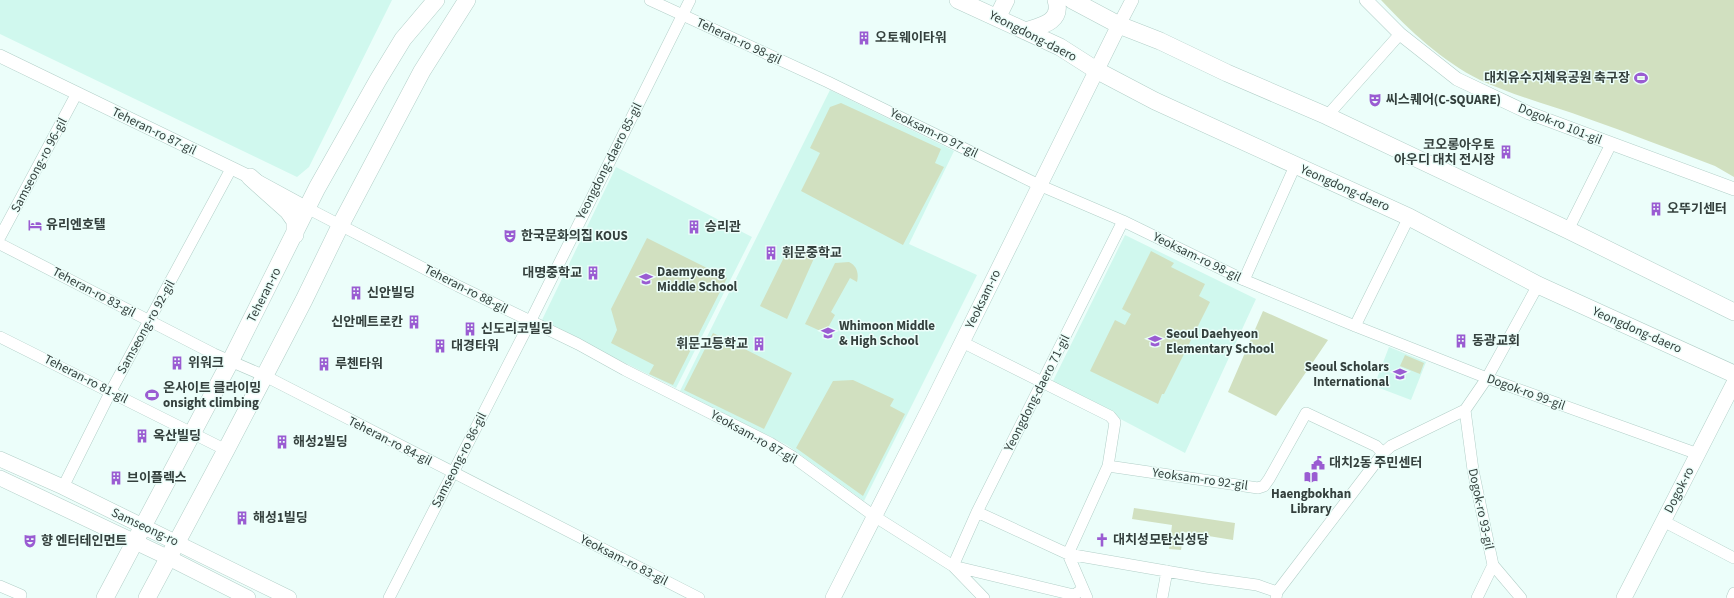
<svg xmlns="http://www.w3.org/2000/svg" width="1734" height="598" viewBox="0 0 1734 598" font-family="'Source Sans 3','Noto Sans KR',sans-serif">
<rect width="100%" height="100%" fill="#ecfefa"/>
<!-- built -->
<path fill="#d0f8ee" d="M0,0h392l-83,167 -12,10 -297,-143z
M830,90l124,61 -45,93 68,31 -113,226 -77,-56 -107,-54z
M616,167l136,70 -76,151 -135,-66z
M1125,235l131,64 -71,154 -133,-70z
M1389,347l37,15 -15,38 -37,-14z"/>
<!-- green -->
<path fill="#d1e0c0" d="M1381,0h353v177l-19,-11c-43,-16 -86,-33 -129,-48 -35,-13 -72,-22 -106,-38 -38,-19 -70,-49 -99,-80z
M841,103l100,46 -6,14 9,4 -41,78 -102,-54 19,-38 -10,-5 20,-41z
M647,238l80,40 -54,107 -24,-11 5,-9 -43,-22 6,-13 -6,-21z
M789,247l26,9 -28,63 -27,-13z
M1151,251l23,12 -3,4 34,17 -6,12 11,6 -46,92h-2l-4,10 -68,-33 25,-51 10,5 6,-11 -9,-5z
M849,262c8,4 10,11 8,20l-7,-4 -19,34 4,3 -10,18 -20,-9 30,-61z
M1263,311l65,29 -52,76 -48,-24z
M713,333l79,40 -28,56 -80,-39z
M1405,355l19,8 -4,11 -20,-8z
M853,380l41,19 -4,7 15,8 -42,82 -67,-48 37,-67z
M1134,508l101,15 -2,17 -49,-8 -3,18 -12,-1 3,-24 -40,-6z"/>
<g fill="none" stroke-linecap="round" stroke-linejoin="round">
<!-- minor casing -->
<g stroke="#b2cfc8" stroke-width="12">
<path id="minor" d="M650,0l178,82 211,103 84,36 121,59 111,46 132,52 211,76
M1327,116l73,-82
M307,208l151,78 120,58 47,26 145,73 23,14 81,59 79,50 31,32
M1568,230l43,-86
M0,237l77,-144
M0,244l214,110 51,22 434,222
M1244,280l51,-114
M1355,326l54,-109
M0,337l226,113
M962,342l148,74 5,6 -7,44 -40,88 19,44
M1465,410l8,60 20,95 28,33
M1108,466l150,22 6,-2 5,-7 37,-66 70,33 7,7
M63,487l48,-96 120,-222
M977,512l91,42 138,24 51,7 20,7
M1663,521l71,37
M0,586l21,9
M1083,589l-9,6 -121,-29 24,-54 146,-291
M389,598l141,-276 160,-322
M1162,598l5,-27
M1276,598l1,-6 106,-139 8,-7 74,-36 22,-32 51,-93
M1477,598l16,-33
M1732,598l2,-5"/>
</g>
<!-- tertiary casing -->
<g stroke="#b2cfc8" stroke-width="14">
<path id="tertiary" d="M1366,0l34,34 57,45 72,34 205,76
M1119,25l13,-25
M0,56l250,121 57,31"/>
</g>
<!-- secondary casing -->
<g stroke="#b2cfc8" stroke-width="16">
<path id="secondary" d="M0,459l63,28 226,111
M0,478l169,80 79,40
M833,598l100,-197 186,-376
M1624,598l110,-215"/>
</g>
<!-- primary casing -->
<g stroke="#b2cfc8" stroke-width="18">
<path id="primary" d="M958,0l102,47 36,23 59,31 254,116 129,68 196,89
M1072,0l47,25 41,16 67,32 100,43 241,114 166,82
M997,18l9,-18
M1025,31c16,-5 38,-9 31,-31
M250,177l38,34 7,10v14
M105,598l125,-236 87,-174 61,-108 25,-41 33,-39
M147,598l79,-148 78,-150 37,-76 81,-153 45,-71"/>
</g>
<!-- minor -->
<use href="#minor" stroke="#fff" stroke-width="11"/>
<!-- tertiary -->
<use href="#tertiary" stroke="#fff" stroke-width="13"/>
<!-- secondary -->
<use href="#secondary" stroke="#fff" stroke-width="15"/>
<!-- primary -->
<use href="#primary" stroke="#fff" stroke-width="17"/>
</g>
<!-- icons -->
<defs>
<g id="building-bare" transform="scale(1.08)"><path d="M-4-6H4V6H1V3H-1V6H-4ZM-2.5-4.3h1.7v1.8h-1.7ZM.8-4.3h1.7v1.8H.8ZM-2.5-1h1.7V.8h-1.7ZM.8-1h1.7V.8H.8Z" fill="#9a5cd2" stroke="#ecfefa" stroke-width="2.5" paint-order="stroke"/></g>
<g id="stadium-bare" transform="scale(1.08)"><path d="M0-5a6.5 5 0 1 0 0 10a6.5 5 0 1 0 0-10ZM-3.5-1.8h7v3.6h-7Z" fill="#9a5cd2" stroke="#ecfefa" stroke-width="2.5" paint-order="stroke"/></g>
<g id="theatre-bare" transform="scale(1.08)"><path d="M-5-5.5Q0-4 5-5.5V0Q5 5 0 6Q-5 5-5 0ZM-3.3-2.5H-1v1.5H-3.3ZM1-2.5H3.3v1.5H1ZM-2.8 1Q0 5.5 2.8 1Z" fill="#9a5cd2" stroke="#ecfefa" stroke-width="2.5" paint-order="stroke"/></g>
<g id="hotel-bare" transform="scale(1.08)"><path d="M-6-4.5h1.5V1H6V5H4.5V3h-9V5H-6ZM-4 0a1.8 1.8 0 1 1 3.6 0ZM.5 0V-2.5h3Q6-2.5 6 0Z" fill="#9a5cd2" stroke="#ecfefa" stroke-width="2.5" paint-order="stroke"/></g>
<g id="school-bare" transform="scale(1.08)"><path d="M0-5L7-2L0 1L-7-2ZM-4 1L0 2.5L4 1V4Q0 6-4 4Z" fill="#9a5cd2" stroke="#ecfefa" stroke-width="2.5" paint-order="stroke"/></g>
<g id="civic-bare" transform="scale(1.08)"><path d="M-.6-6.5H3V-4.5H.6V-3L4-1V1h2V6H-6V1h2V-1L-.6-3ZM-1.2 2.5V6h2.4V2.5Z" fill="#9a5cd2" stroke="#ecfefa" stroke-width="2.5" paint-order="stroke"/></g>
<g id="library-bare" transform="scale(1.08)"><path d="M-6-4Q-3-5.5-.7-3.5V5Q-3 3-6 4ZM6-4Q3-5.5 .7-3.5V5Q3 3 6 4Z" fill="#9a5cd2" stroke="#ecfefa" stroke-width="2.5" paint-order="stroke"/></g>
<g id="church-bare" transform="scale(1.08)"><path d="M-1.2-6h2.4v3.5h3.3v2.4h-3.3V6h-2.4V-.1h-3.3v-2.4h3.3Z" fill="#9a5cd2" stroke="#ecfefa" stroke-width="2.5" paint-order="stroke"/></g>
</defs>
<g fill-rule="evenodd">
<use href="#building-bare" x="864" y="38"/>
<use href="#stadium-bare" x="1641" y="78"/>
<use href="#theatre-bare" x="1375" y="100"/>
<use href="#building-bare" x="1506" y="152"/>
<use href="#building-bare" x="1656" y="209"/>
<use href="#hotel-bare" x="35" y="225"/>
<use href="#building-bare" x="694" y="227"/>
<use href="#theatre-bare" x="510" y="236"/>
<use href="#building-bare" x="771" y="253"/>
<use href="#building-bare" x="593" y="273"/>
<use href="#school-bare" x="646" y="279"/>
<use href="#building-bare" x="356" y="293"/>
<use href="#building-bare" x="414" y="322"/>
<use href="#building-bare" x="470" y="329"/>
<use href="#school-bare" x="828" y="333"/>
<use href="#school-bare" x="1155" y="341"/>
<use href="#building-bare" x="1461" y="341"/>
<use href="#building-bare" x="759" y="344"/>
<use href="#building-bare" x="440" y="346"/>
<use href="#building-bare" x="177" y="363"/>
<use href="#building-bare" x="324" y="364"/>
<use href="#school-bare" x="1400" y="374"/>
<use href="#stadium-bare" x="152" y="395"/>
<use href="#building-bare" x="142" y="436"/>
<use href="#building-bare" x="282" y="442"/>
<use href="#civic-bare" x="1318" y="463"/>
<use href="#library-bare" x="1311" y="477"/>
<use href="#building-bare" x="116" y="478"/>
<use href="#building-bare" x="242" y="518"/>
<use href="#church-bare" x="1102" y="540"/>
<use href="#theatre-bare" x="30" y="541"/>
</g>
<g text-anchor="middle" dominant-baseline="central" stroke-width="3" stroke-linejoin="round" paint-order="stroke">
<!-- street labels -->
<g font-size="13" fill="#34403d" stroke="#ecfefa">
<text transform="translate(1033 36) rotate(27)">Yeongdong-daero</text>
<text transform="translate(739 41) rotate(25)">Teheran-ro 98-gil</text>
<text transform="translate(1560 124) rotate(22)">Dogok-ro 101-gil</text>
<text transform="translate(154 131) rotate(26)">Teheran-ro 87-gil</text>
<text transform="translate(934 133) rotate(26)">Yeoksam-ro 97-gil</text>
<text transform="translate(609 161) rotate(-63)">Yeongdong-daero 85-gil</text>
<text transform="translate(39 165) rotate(-62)">Samseong-ro 96-gil</text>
<text transform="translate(1345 188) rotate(24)">Yeongdong-daero</text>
<text transform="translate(1197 257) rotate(26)">Yeoksam-ro 98-gil</text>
<text transform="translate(466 289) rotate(27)">Teheran-ro 88-gil</text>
<text transform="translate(94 292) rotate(28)">Teheran-ro 83-gil</text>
<text transform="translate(264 295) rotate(-63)">Teheran-ro</text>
<text transform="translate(983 299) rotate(-64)">Yeoksam-ro</text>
<text transform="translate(146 327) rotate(-61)">Samseong-ro 92-gil</text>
<text transform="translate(1637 330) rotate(24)">Yeongdong-daero</text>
<text transform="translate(86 379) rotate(27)">Teheran-ro 81-gil</text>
<text transform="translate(1526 392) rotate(20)">Dogok-ro 99-gil</text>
<text transform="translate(1037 393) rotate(-63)">Yeongdong-daero 71-gil</text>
<text transform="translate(754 437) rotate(29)">Yeoksam-ro 87-gil</text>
<text transform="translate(390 441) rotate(27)">Teheran-ro 84-gil</text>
<text transform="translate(459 460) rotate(-63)">Samseong-ro 86-gil</text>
<text transform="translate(1200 479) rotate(8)">Yeoksam-ro 92-gil</text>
<text transform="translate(1679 490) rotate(-63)">Dogok-ro</text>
<text transform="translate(1481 509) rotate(78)">Dogok-ro 93-gil</text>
<text transform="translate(145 527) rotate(25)">Samseong-ro</text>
<text transform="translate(624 560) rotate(27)">Yeoksam-ro 83-gil</text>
</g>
<!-- poi labels -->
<g font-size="13" font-weight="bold" fill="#34403d" stroke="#ecfefa" text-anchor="start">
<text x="875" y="38">오토웨이타워</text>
<text x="1630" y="78" text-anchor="end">대치유수지체육공원 축구장</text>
<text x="1386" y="100">씨스퀘어(C-SQUARE)</text>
<text x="1495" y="145" text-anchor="end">코오롱아우토<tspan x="1495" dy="15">아우디 대치 전시장</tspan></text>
<text x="1667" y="209">오뚜기센터</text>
<text x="46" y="225">유리엔호텔</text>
<text x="705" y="227">승리관</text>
<text x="521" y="236">한국문화의집 KOUS</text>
<text x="782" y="253">휘문중학교</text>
<text x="657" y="272">Daemyeong<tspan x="657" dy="15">Middle School</tspan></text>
<text x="582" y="273" text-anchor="end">대명중학교</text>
<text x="367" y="293">신안빌딩</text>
<text x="403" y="322" text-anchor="end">신안메트로칸</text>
<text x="839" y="326">Whimoon Middle<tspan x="839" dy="15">&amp; High School</tspan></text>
<text x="481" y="329">신도리코빌딩</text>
<text x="1166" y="334">Seoul Daehyeon<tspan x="1166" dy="15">Elementary School</tspan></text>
<text x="1472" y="341">동광교회</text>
<text x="748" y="344" text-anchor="end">휘문고등학교</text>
<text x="451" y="346">대경타워</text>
<text x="188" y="363">위워크</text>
<text x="335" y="364">루첸타워</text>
<text x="1389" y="367" text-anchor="end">Seoul Scholars<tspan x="1389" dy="15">International</tspan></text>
<text x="163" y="388">온사이트 클라이밍<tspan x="163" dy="15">onsight climbing</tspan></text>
<text x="153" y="436">옥산빌딩</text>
<text x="293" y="442">해성2빌딩</text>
<text x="1329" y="463">대치2동 주민센터</text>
<text x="127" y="478">브이플렉스</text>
<text x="1311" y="494" text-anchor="middle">Haengbokhan<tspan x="1311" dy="15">Library</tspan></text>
<text x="253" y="518">해성1빌딩</text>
<text x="1113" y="540">대치성모탄신성당</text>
<text x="41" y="541">향 엔터테인먼트</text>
</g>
</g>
</svg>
